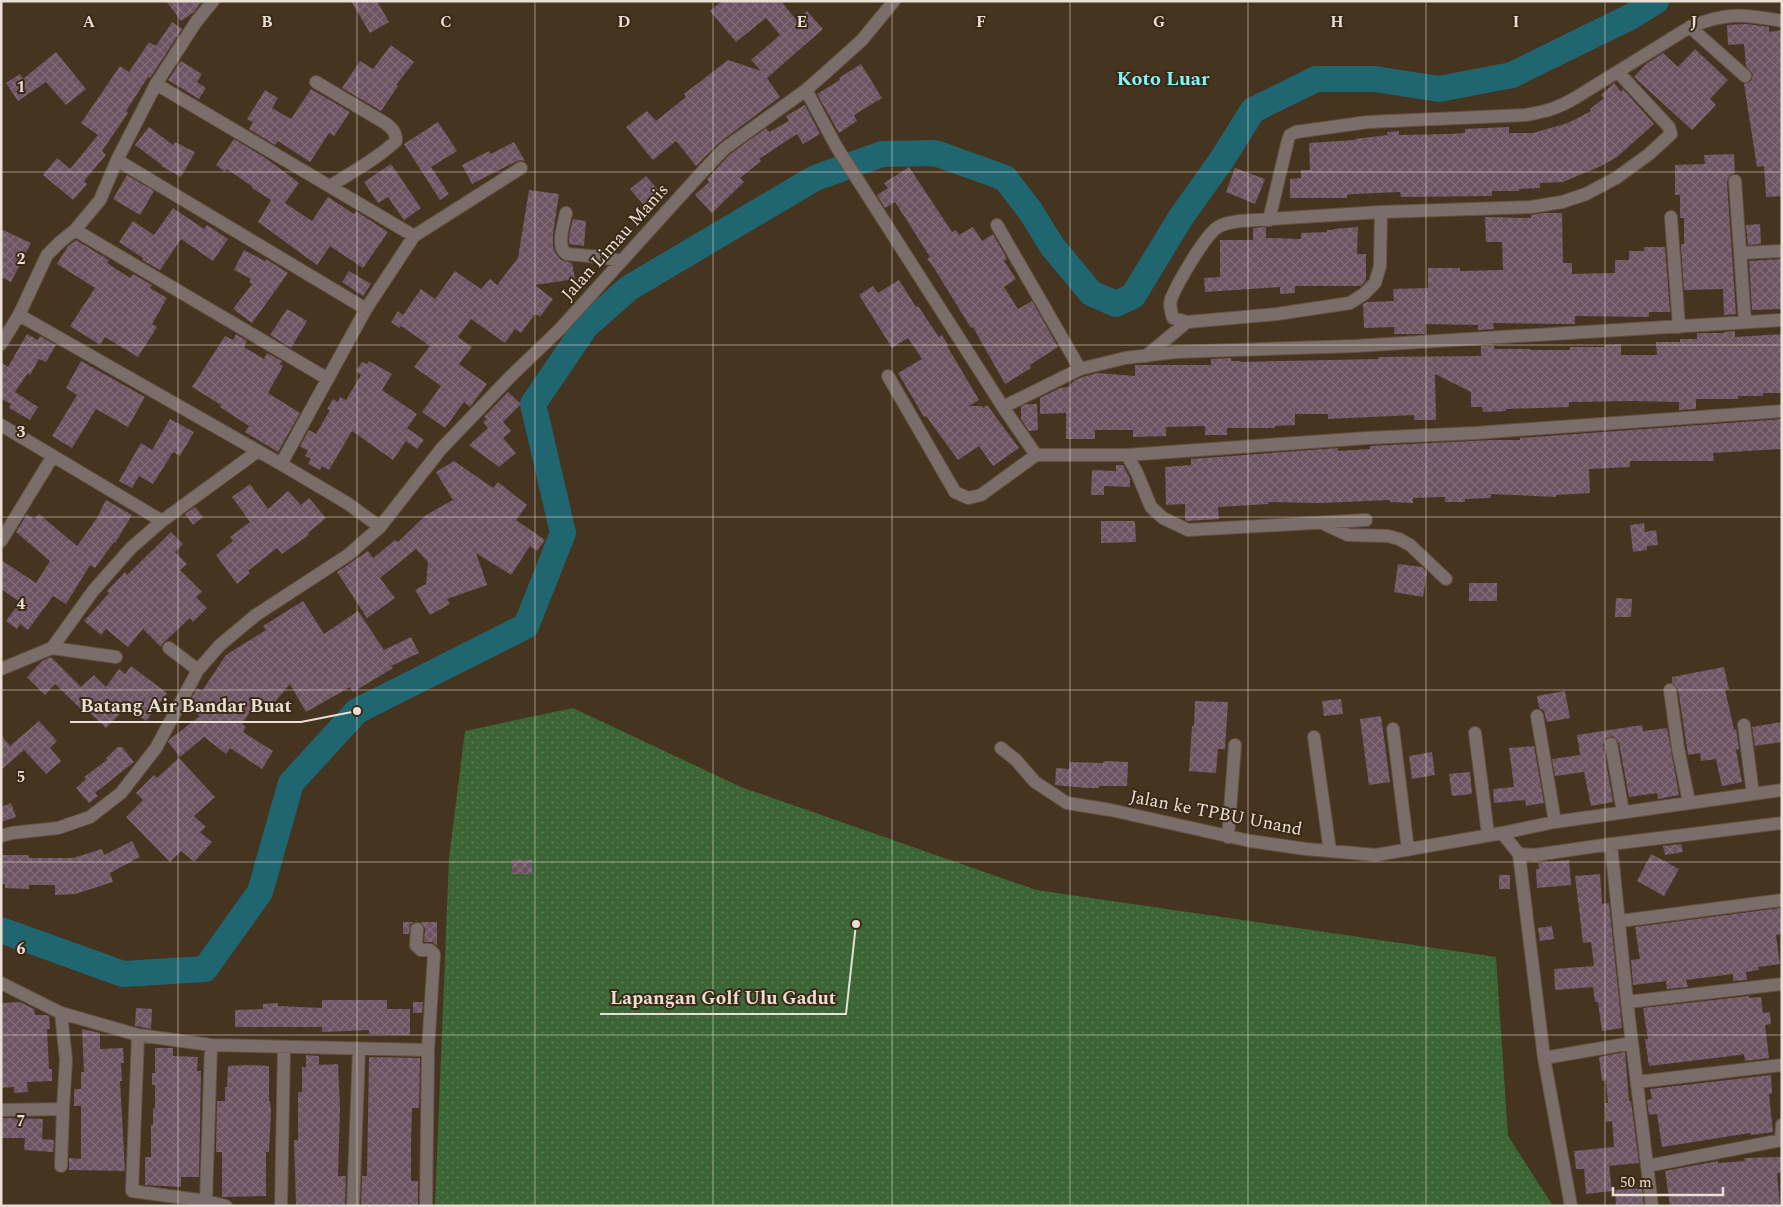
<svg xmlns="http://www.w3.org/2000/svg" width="1783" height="1207" viewBox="0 0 1783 1207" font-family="Spectral,serif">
<defs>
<pattern id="grass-dots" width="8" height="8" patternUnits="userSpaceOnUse" patternTransform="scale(1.25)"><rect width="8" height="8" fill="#3c6536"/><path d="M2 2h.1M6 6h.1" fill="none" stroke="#587b52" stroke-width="1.8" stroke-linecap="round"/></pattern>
<pattern id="building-cross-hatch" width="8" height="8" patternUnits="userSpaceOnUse" patternTransform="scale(1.25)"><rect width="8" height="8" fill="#6d5463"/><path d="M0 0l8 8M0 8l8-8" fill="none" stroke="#826c78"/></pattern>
</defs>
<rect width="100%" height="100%" fill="#453420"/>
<!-- grass -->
<path fill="url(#grass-dots)" d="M573,708l168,79 295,103 460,67 12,179 45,70h-1118l14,-348 16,-127z"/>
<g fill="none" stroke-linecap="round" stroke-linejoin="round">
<!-- river -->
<path stroke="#1f6671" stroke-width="26" d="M1,930l122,44 82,-5 55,-77 31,-109 66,-72 169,-85 37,-93 -30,-129 53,-78 43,-38 186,-110 67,-24 53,-1 70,25 26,34 21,34 39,47 25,11 17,-8 48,-79 40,-56 32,-51 63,-31h59l64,10 73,-14 120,-59 24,-15"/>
</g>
<!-- building -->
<path fill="url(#building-cross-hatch)" d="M166,1h36l-8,11 -13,9z
M351,1h26l12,21 -19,11z
M722,1h59l16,20 10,-10 16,18 -56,49 13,19 -61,46 -23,23 -20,-25 -23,19 -27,-33 21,-16 9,10 30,-24 -2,-3 44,-34 33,11 -10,-11 29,-25 -14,-17 -30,24 -26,-31z
M172,22l10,7 -32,49 -2,-1 -22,34 2,2 -26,38 4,4 -22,26 3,3 -14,16 -30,-25 14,-17 13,11 28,-34 -17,-12 39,-57 9,6 20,-30 7,4z
M1747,24l22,3v5l13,-2v166l-16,1 -2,-31 -7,1 -13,-83 7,-3 2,-7 -7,-8 -2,-22 -16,1 -1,-20z
M391,45l23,17 -18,23 2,1 -17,25 -39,-23 18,-27 13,8z
M1695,49l33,31 -18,19 6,6 -24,25 -58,-53 12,-13 17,-11 15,14z
M56,52l30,37 -20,16 -20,-23 -28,19 -12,-18 14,-9 3,5z
M181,61l21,13 -5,8 9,6 -7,11 -31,-19z
M861,64l21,34 -28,17 3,6 -18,12 -22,-39 23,-14 -1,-2z
M1614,83l7,9 2,-3 31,35 -37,33 -16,9 -38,16 -23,1v5l-21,1v2h-27v5l-91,1 -1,-5 -47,2 -6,1v3h-57v-19l11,-1v-8h9l-1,-27 46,-3v-1l33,-4 -1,-3 12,-1v4l50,-1 16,-1v-4l44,-2v6h24l35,-10 23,-12 -1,-2 14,-11 -3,-3z
M311,89l39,23 -16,24 -5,-3 -19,29 -32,-21 -3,4 -26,-16 4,-7 -6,-3 18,-29 13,8 -6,10 19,11z
M805,105l15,29 -17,10 -6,-10 -38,25 2,2 -21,17 4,4 -32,31 -17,-18 14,-13 -2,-3 22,-24 37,-27 3,4 20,-11 -3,-5z
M438,122l19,29 -26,16 18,27 -9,6 -36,-56z
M149,127l24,18 2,-3 20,10 -14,25 -20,-11 1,-1 -27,-20z
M234,139l33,20 32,24 -14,20 27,18 16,-24 26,17 2,-3 32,21 -25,36 -33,-22 -13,19 -59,-43 13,-22 -19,-12 1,-1 -26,-18 -2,3 -9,-7z
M514,142l11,19 -5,-1 -9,4 -39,20 -10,-19 27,-14 2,3z
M1734,154l1,19 -5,2 -3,7 9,132 -12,1 -1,-26 -39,1 -3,-43v-3h3v-26h-4v-23h-5v-30l30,-1 -1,-9z
M391,164l30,44 -17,12 -16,-23 -10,6 -14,-21z
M909,167l43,65 4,-2 3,5 14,-8 9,14 11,-7 14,25 -3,2 12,18 -12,8 14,22 14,-8 26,46 -28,18 1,3 -26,16 -32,-57 -2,1 -37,-60 -7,-9 3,-2 -24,-38 -11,-17 -10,6 -8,-13 11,-7 -4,-5z
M1235,168l30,11 -10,25 -29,-12z
M127,175l27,16 -14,24 -27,-16z
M646,176l19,22 -16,13 -19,-22z
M529,190l30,4 -6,40v13l3,7 5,6 11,3 3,16 -40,6 18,14 -13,18 -5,-3 -14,19 -6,-4 -10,14 -34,-24 -13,18 14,10 -13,17 28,20 -17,23 -6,-5 -19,26 -23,-16 19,-26 -27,-19 16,-21 -29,-20 -2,2 -8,-6 7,-11 5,4 18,-26 14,10 20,-28 26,18 9,-10 7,6 21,-27z
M173,208l31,21 3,-4 21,14 -15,22 -32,-22 -21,31 -18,-10 1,-2 -24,-16 14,-21 21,14z
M1544,213h18l1,50h9v11l43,-1v-13h14v-9h15v-4h21l5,65h-21v5l-74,-1v8l-82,-1 1,6 -16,1v-5l-53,-1v10h-31v-7l-30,1 -1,-24 4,-2 27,-1 -1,-12 35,-1v-20h32v3l43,-1 -1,-28h-16l-1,-25 46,1v-3z
M573,219l13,2 -2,25 -15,-2v-8z
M1760,224l1,20 -13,1 -2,-20z
M1266,227v11l35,1v-6l26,-1v-2h6v-1l25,-2 -1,27h9v26l-5,6h-66v7l-15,1v-7l-75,5 -1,-14 16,-1v-37h33v-12z
M1,229l30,14 -20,39 -10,-5z
M76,240l33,20 -2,3 23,15 3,-4 19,11 -2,3 17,10 -15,26 5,3 -19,30 -33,-20 -5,8 -30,-19 25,-38 -38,-24 11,-18z
M244,250l21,11 1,-2 22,14 -36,50 -19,-14 19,-25 -3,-2 2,-3 -17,-9z
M1782,259v50l-30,1 -3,-49z
M349,271l22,13 -8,12 -21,-14z
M899,280l17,27 2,-1 21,31 3,-2 6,10 -1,1 32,54 -10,6h13l1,2 4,-3 32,43 -26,18 -14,-20 -21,14 -32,-44 -2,1 -26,-44 24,-14 -14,-21 -16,10 -33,-53 14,-9 5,7z
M287,309l20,12 -16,27 -21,-13z
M1735,331v6l47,-3v59h-19v3h-25v3h-42v10l-17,1v-8l-45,-1 -65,1v5l-63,2v2l-23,1 -1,-5h-11v-15l-36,-18 1,46h-22v-5l-86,4v-5h-33v11l-20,1v2h-48v7h-22v-9l-39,1v9l-33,1v-7h-38v9h-29v-26l-26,1v-16l20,-10 8,-1 7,-7 8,-3 14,-4 38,3v-11h76v-6l20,-1v3h10v1l138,-3 -1,-2 101,-1h2v-10h13v3h36v1h40v-3h35v-2l16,-1v11h36l-1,-13h24v-3h17v-6h27v-1z
M27,334l11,6 2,-4 16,9 -10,17 -7,-3 -9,16 -2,-2 -13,19 23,15 -8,13 -21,-12 2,-4 -10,-5v-37l7,5z
M236,334l11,7 -3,6 20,12 3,-6 15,8 -2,3 3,2 -15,27 32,20 -22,39 -33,-20 4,-6 -29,-19 1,-2 -29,-18 33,-51 8,4z
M81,361l64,36 -17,30 -32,-18 -24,39 -20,-12 25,-41 -11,-7z
M369,361l23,13 -10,16 35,24 -10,14 17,12 -7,9 -11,-8 -13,19 -41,-29 -23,39 -7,-4 -2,4 -12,-6 3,-5 -6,-3 3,-5 -8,-5 9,-16 7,4 14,-24 -3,-1 6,-10 5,3 2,-5 6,3 15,-25 -5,-4 6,-9 5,2z
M508,392l13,12 -18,18 8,9 -8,7 13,15 -17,14 -30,-22 19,-17 -5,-6 4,-3 -3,-2z
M1026,404h11l1,26 -9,1 -8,-12v-12z
M170,419l24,13 -14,24 -7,-4 -20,32 -14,-8 -7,12 -13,-7 22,-38 11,7z
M1782,419v30l-69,4 1,8h-84v6l-41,2 1,24 -34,2v2l-65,-3v4l-26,1v3h-20v-5l-32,1v5l-23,-1v-2l-70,3 -52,-1v2l-50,3 1,12 -32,2 -2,-1v-16l-19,1 -1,-38 26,-2v-6l147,-11v3l32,-2v-3l122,-6h28v-2z
M454,461l39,27 5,-6 29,23 -11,15 29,20 -8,11 -7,-5 -19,29 -35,-22 11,32 -40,14 3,5 -20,11 -15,-25 11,-6 2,-22 -12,-13 -36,29 15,20 -28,20 -30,-46 31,-21 5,7 22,-18 3,2 28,-27 27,-15 -17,-28z
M1116,465h7l7,14v8l-26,-1v9h-13l1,-25 24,1z
M250,484l18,25 20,-18 13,14 8,-7 17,20 -18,15 1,2 -27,19 -5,-6 -29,23 2,2 -13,11 -21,-29 17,-14 -3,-4 20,-15 -18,-25z
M106,500l26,15 -17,28 -1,-1 -19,26 -5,-3 -24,39 -13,-8 -25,34 -8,-6 -3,5 -11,-8 14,-19 -19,-13v-29l35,23 14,-22 -34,-29 11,-18 7,5 5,-5 38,32 20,-28z
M195,507l8,10 -10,8 -8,-11z
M1101,521h34l1,21 -35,1z
M1644,523l1,9 11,-2 2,15 -11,1v4l-14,2 -3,-27z
M171,532l12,12 -8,8 12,12 -7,6 22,22 -6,5 11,11 -14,14 -3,-4 -27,25 -2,4 -18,-18 -15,18 -22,-18 -5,6 -17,-14 25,-28 -2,-2 18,-19 2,3z
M1398,564l24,3 5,5 -4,25 -29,-5z
M1469,583h28v18h-28z
M1616,598l16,1 -1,18h-16z
M303,601l21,33 34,-23 26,39 27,-13 8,16 -28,13 2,2 -40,24 -3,-5 -44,25 -16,-28 -21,25 -11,-10 -16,25 4,3 -3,5 30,19 -11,18 -32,-21 -4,6 -22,-17 -24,20 -12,-15 2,-3 30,-23 -13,-9 10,-19 5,3 24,-36 40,-25 -3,-4z
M51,657l30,30 13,-12 12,12 13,-18 6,5 6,-8 36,27 -21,28 -19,-14 -21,21 -17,-16 -3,2 -31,-30 -10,11 -18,-18 15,-16z
M1724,667l5,22h-4l9,41 2,-1 3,20 -3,1 6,32 -20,4 -6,-27 -15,2 -1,-8 -12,2 -10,-66 -6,-7v-5z
M1565,691l5,27 -23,4 -3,-11 -5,-3 -2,-12z
M1341,699l2,15 -19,2 -2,-15z
M1195,701l33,1 -3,47h-7l-2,24 -27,-2 3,-45h2z
M1381,716l9,66 -21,3 -9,-66z
M39,721l18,20 -7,7 11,13 -15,13 -22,-24 -23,20v-35l9,11z
M1782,722v20l-27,4 -3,-19z
M1642,725l1,6 24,-3 12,67 -21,4 -1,-6 -28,4 -10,-54 -6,-7 -7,2 -3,7 10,57 -22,4 -7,-34 -29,4 -3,-17 28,-4 -3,-20z
M1534,746l10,57 -18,3 -1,-6 -31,3 -1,-14 21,-2 -5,-39z
M118,747h4l12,15 -39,31 3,3 -9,7 -13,-15 10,-9 -2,-2 23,-17 -1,-2z
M1432,752l3,23 -23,4 -3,-23z
M179,758l36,39 -21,19 12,11 -6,5 12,10 -18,20 -13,-11 -11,11 -44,-45 17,-17 -7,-7 18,-18 3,3z
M1104,761l24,1 -1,24h-28v2h-12l-32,-3 1,-17 13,1v-7l34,1z
M1470,772l2,22 -20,2 -3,-22z
M11,803l5,14 -15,5v-15z
M132,841l8,16 -30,16 3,9 -38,12 -20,1v-10h-26v4l-24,-1v-4h-4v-29h28v3h44l29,-9 2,6z
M1681,844l2,8 -18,3 -2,-9z
M1651,854l28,15 -15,27 -27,-15z
M512,860h20v14h-20z
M1569,860l2,25 -34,3 -1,-19h3l-1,-6z
M1600,874l2,30 7,-1 13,125 -20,3 -4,-29h-3l-2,-15 -38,3 -1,-21 40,-3 -3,-24 -8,1 -8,-67z
M1499,875h11v14h-11z
M1780,908l2,26 -6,1 4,29 -22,3 1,3 -13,2 1,8 -14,1v-7l-47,6 2,7 -21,2 -1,-8 -33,4 -2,-25 9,-1 -5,-32z
M403,922h10l-3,3 -1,9h-6z
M421,922h16v24l-4,-4h-9l1,-13z
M1552,926l2,13 -14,2 -2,-13z
M1749,996v2l12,-1 2,16 7,-1 1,12 -6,1 4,33 -24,3 -1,-7 -5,1 -90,11 -4,-27h3l-5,-31z
M322,1000h65v9h23v26l-41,-1v-4l-47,2v-5h-87v-17l28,-1v-5l15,-1v3l44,2z
M20,1002l14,7 1,6h11l3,1 1,13h-3l2,40h3v12l-25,1 1,10 -14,1v-6l-13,1v-85z
M413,1002h10l-1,11h-9z
M136,1008l16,1 -1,20 -16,-3z
M82,1029l18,4v16l23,-1 1,15h-3l1,18h-2l5,90 -56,-1v-12l12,1v-53h-7v-17h7v-17h3z
M155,1048h18v8l25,1 -1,14h4l-2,106h-18v10l-36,-2v-28h6v-32h2v-17h2v-23h-3v-12h3z
M1625,1052l4,49h2l8,62 -30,3 3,25 -26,3 -2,-25h-8l-2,-18 40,-4 -2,-26 -6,1 -1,-19h3l-2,-23 -4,1 -3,-24z
M306,1055l13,1v9l19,-1 2,45 -2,67h8l-1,30h-49l-2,-66h4v-48h4v-25h4z
M369,1057l51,1 -1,50h-7l-1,35v38h7v25h-57l1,-30h5z
M248,1065l21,1v35h1l1,11 -2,40h-3v44l-42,1h-2v-45h-6l1,-51h8v-14h2l1,-21z
M1771,1075l1,19h-3l4,38 -22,3 -1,-2 -88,14 -5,-33 -8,1 -2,-15 5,-1 -2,-10z
M1,1118l42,1 -1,20 12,1 -1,12 -29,-2 1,-12h-24z
M1782,1157v15l-5,1 3,33h-110l-5,-35 53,-10v2l27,-2 -1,-3z
M1642,1188l2,18h-28l-1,-16z"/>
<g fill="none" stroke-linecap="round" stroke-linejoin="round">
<!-- minor casing -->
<g stroke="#635340" stroke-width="14">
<path id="minor" d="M1690,27l55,49
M316,82l69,41c7,5 11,9 11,18 -19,18 -44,31 -66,45
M156,84l258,152
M806,90l30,56 167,261 33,48h91l240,-17 108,-5 307,-22
M117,160l249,149
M1735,181l10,141
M1381,212l-1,54 -5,17 -11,11 -14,9 -73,11 -90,8 -14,-4c-2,-7 -4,-12 -2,-19 6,-15 34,-64 47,-72 6,-4 15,-5 22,-6l141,-9 150,-5 31,-5 24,-8 30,-16 32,-23 23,-21 -2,-7 -51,-55
M566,213c-2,11 -11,34 1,41l34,3 20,4
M1671,217l8,110
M1269,220l19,-80 2,-5 6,-3 72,-10 158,-7c21,-4 30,-6 49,-17l115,-71c36,-15 54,-13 92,-6
M997,225l83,144
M75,230l253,149
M1741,253l41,-2
M19,315l262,149 66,39 33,24
M1,344l18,-29 28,-60 13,-13 15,-12 25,-30 17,-40 39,-76 40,-62 17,-21
M1146,356l41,-34
M888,376l67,116 13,6 13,-3 55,-40
M1003,407l77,-38 45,-11 51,-6 179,-6 427,-26
M1,425l161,96
M1127,455l10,18 14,34 12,11 25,12 178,-10
M281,464l85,-155 48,-73 107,-68
M1322,523l26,12 40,1 11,3 11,6 36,34
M1,541l52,-85
M52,648l64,9
M169,648l29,22
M1,669l51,-21 41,-57 38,-43 31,-27 96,-70
M1670,690l8,58 11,54
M1537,716l18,106
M1393,729l15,121
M1475,733l13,101
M1314,737l16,114
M1611,744l12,68
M1001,748l15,12 19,22 32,21 44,7 139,31 56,8 70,6 126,-22 17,21 16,1 76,-11
M1753,794l29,-4
M1502,833l53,-11 198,-28 -9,-69
M1,836l11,-3 46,-5 32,-11 31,-24 35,-45 42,-78 22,-25 36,-30 92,-60 32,-28 61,-78 70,-73 49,-47 144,-159 20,-21 82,-59 26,-23 30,-27 32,-39
M1228,837l7,-92
M1519,854l25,204 27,148
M1620,921l162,-21
M417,929l-1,16 5,5h9l4,4 -6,96 -2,156
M1,983l60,30 77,22 73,10 217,5
M1627,1002l155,-18
M61,1013l5,47 -3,49
M138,1035l-6,156 74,10 20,5
M1544,1058l88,-15
M1637,1082l145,-17
M1,1110l62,-1 -2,57
M1781,1140l1,-15
M1647,1166l135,-26
M206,1201l5,-156
M281,1206l3,-159
M353,1206l6,-157
M1652,1206l-25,-204 -16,-158 171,-21"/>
</g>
<!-- minor -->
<use href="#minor" stroke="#7b6e6a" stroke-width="12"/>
</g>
<!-- grid -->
<path fill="none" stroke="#eadfd4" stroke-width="1" stroke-opacity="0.55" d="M178,1v1205M357,1v1205M535,1v1205M713,1v1205M892,1v1205M1070,1v1205M1248,1v1205M1426,1v1205M1605,1v1205M1,172h1781M1,345h1781M1,517h1781M1,690h1781M1,862h1781M1,1035h1781"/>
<g text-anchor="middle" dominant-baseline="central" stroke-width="4" stroke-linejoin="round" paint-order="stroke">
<!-- street labels -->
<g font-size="18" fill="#eadfd4" stroke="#3a2916">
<text transform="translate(615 242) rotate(-48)">Jalan Limau Manis</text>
<text transform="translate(1216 813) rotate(11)">Jalan ke TPBU Unand</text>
</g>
<!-- quarter labels -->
<g font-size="20" font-weight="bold" fill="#87f3fa" stroke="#3a2916">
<text x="1163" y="79">Koto Luar</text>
</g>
</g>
<g font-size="16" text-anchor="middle" font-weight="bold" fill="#eadfd4" stroke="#3a2916" stroke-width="4" stroke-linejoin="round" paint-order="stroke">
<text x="89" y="27">A</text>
<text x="267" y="27">B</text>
<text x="446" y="27">C</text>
<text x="624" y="27">D</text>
<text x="802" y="27">E</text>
<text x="981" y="27">F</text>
<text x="1159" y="27">G</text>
<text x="1337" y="27">H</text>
<text x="1516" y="27">I</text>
<text x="1694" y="27">J</text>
<text x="21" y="92">1</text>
<text x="21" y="264">2</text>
<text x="21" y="437">3</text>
<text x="21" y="609">4</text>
<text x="21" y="782">5</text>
<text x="21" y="954">6</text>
<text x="21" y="1126">7</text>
</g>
<!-- callouts -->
<path fill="none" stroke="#eadfd4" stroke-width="2" d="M357 711L301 722H70M856 924L846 1014H600"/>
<g fill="#eadfd4" stroke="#3a2916" stroke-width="2">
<circle cx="357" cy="711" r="5"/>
<circle cx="856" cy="924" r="5"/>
</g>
<g font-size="19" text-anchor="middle" font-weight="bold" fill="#eadfd4" stroke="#3a2916" stroke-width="4" stroke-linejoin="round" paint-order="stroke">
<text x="186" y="712">Batang Air Bandar Buat</text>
<text x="723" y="1004">Lapangan Golf Ulu Gadut</text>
</g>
<!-- border -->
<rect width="1783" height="1207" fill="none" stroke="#eadfd4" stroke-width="5"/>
<!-- scale -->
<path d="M1613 1187v8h110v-8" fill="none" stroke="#eadfd4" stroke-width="2.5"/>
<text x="1620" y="1187" font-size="15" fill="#eadfd4" stroke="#3a2916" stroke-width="4" paint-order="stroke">50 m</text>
</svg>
